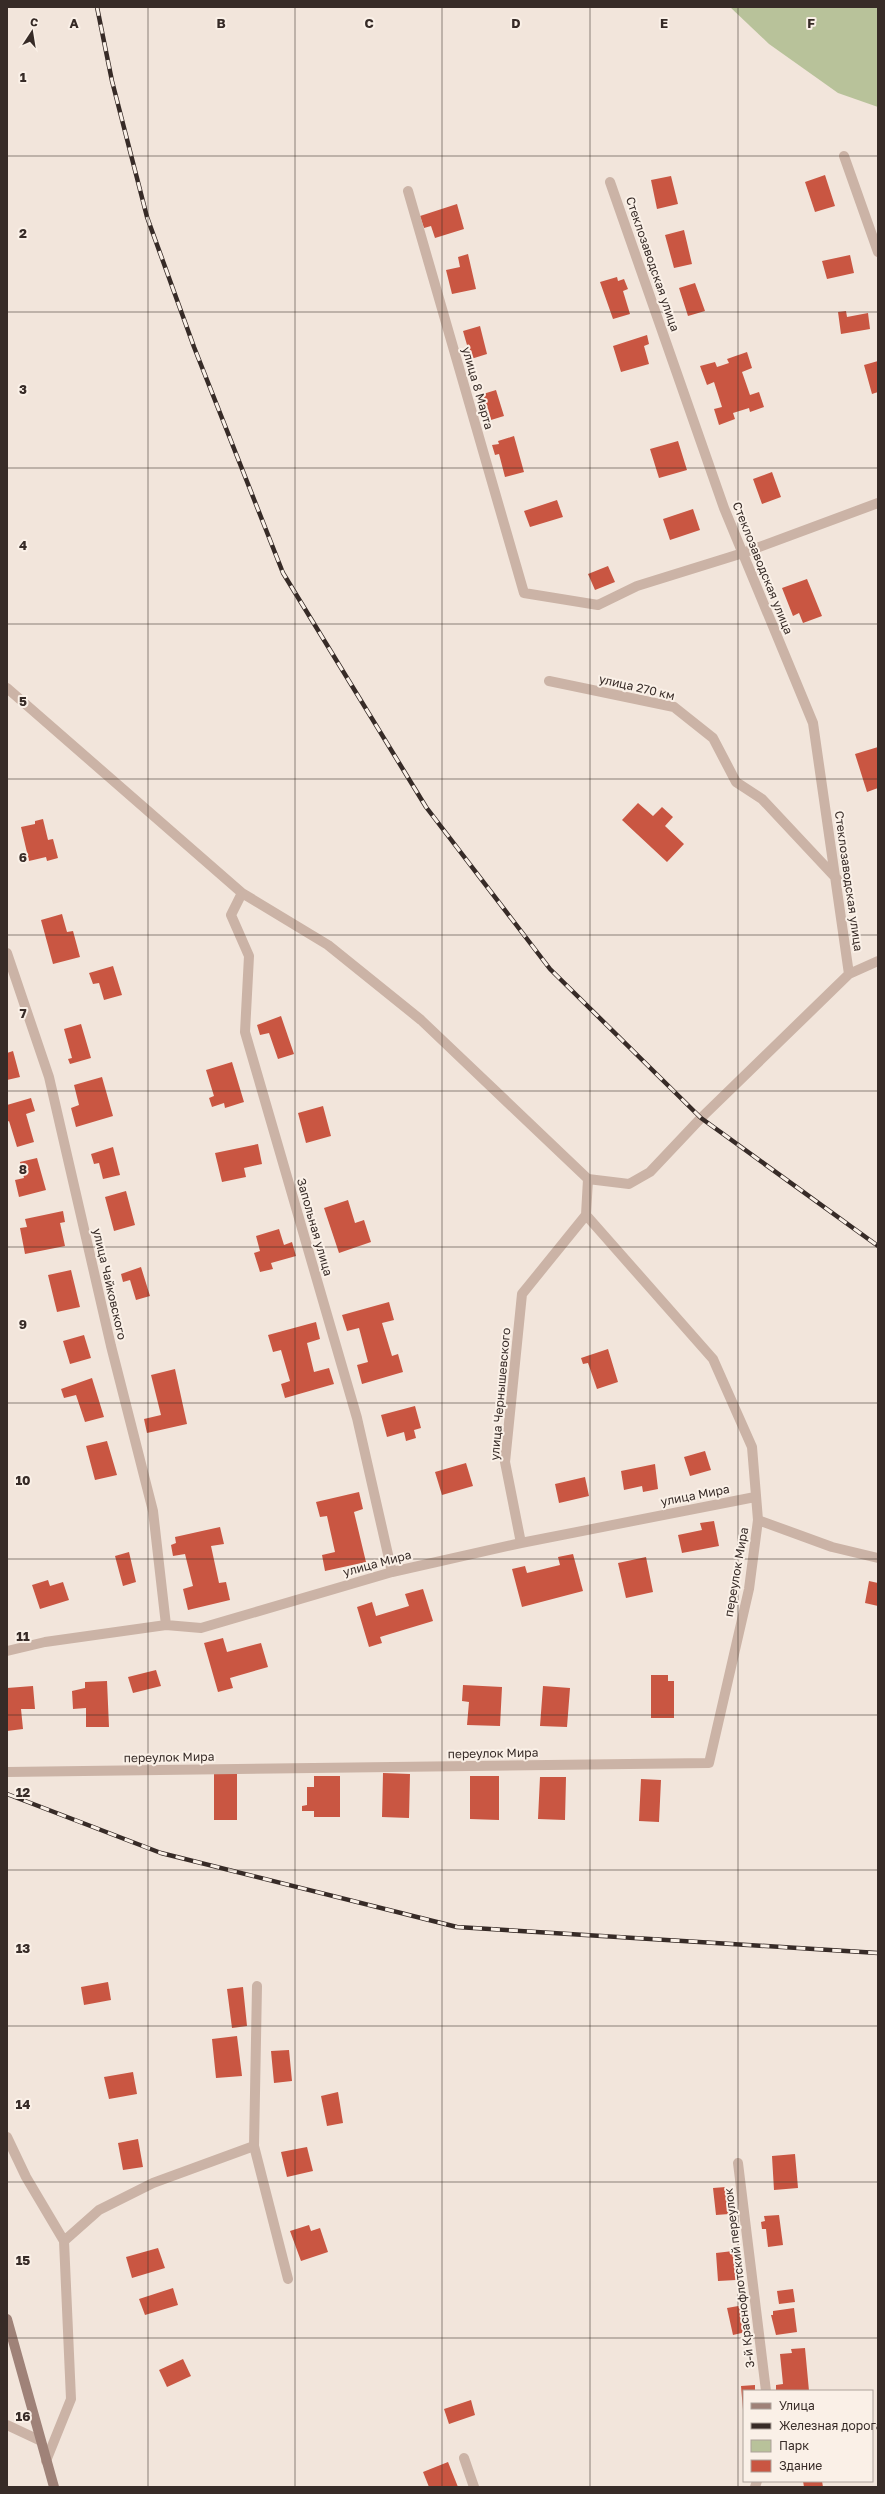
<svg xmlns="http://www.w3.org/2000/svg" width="885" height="2494" viewBox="0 0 885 2494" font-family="'Golos Text',sans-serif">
<rect width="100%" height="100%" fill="#f2e5db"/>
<!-- green -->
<path fill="#b8c29a" d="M730,7h148v100l-40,-14 -69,-49z"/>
<!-- building -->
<path fill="#c95642" d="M825,175l10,31 -20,6 -10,-30z
M671,176l7,28 -21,5 -6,-29z
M457,204l7,25 -29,9 -4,-12 -7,2 -4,-12z
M684,230l8,34 -18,4 -9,-33z
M468,254l8,35 -24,5 -6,-24 14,-3 -2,-10z
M850,255l4,18 -27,6 -5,-18z
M617,277l1,4 6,-2 4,10 -5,2 7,23 -17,5 -13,-37z
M695,283l10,28 -17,5 -9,-28z
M846,311l1,6 21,-4 2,16 -29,5 -3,-22z
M480,326l7,28 -16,5 -8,-28z
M647,335l2,9 -5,2 5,18 -28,8 -8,-26z
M747,352l5,16 -10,4 8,23 9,-3 5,15 -14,5 -1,-4 -16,5 2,6 -16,6 -5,-16 8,-2 -8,-25 -7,3 -7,-19 15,-4 2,5 12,-4 -2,-4z
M878,361v31l-6,2 -8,-29z
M496,390l8,26 -13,4 -8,-26z
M514,436l10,36 -19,5 -6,-23 -4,1 -3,-10 7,-1 -1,-3z
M678,441l9,29 -28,8 -9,-29z
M772,472l9,25 -19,7 -9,-25z
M557,500l6,17 -33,10 -6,-16z
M693,509l7,21 -30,10 -7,-21z
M608,566l7,16 -20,8 -7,-16z
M807,579l15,37 -19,7 -4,-10 -6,3 -11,-28z
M878,747v41l-11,4 -12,-38z
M638,803l15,13 9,-9 11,10 -8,9 19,18 -17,18 -45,-42z
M43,819l5,21 5,-1 5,19 -11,3 -1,-4 -17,4 -8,-34 14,-3v-3z
M62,914l5,18 6,-1 7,26 -27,7 -12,-44z
M113,966l9,29 -18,5 -5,-17 -6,1 -4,-11z
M281,1016l13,38 -16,5 -9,-26 -9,2 -3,-10z
M81,1024l10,34 -21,6 -2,-5 4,-1 -8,-29z
M13,1051l7,26 -13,3v-27z
M232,1062l12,40 -19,6 -1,-5 -12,4 -3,-9 5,-2 -8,-26z
M102,1077l11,39 -37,11 -5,-19 8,-3 -5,-20z
M31,1098l4,13 -9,3 8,28 -17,5 -8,-26 -2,1v-17z
M323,1106l8,30 -25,7 -8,-30z
M258,1144l4,20 -18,4 2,9 -24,5 -7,-29z
M113,1147l7,28 -17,4 -4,-16 -5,1 -3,-10z
M37,1158l9,32 -27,7 -4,-17 9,-2 -4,-16z
M126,1191l9,34 -21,6 -9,-34z
M348,1200l7,23 9,-3 7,22 -32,11 -15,-45z
M63,1211l2,11 -5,1 5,23 -40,8 -5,-26 7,-1 -2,-8z
M279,1229l5,16 8,-3 4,14 -25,7 2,6 -13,3 -6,-19 6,-2 -4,-15z
M141,1267l9,29 -14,4 -6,-20 -7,2 -2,-8z
M71,1270l9,37 -23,5 -9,-37z
M389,1302l5,18 -12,3 10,33 6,-2 5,18 -41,12 -5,-19 11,-3 -9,-34 -12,3 -5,-16z
M316,1322l4,17 -13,4 7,29 15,-4 5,16 -49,14 -4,-14 9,-3 -9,-31 -8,2 -5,-17z
M84,1335l7,23 -21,6 -7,-23z
M608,1349l10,33 -21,7 -9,-26 -5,1 -2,-6z
M175,1369l12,55 -40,9 -3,-14 17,-4 -10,-40z
M92,1378l12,39 -19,5 -9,-27 -12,3 -3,-9z
M415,1406l6,22 -7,2 2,8 -10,3 -2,-9 -17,5 -6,-22z
M107,1441l10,34 -22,5 -9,-34z
M705,1451l6,19 -21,6 -6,-19z
M466,1463l7,23 -31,9 -7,-23z
M655,1464l3,25 -15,3 -1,-6 -18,4 -3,-19z
M585,1477l4,19 -30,7 -4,-19z
M359,1492l4,17 -9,3 12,50 -41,9 -3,-16 13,-3 -8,-36 -7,1 -4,-15z
M714,1521l5,25 -37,7 -4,-18 24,-5 -2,-7z
M220,1527l4,17 -13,2 8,37 7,-1 4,18 -42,10 -5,-21 10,-3 -8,-32 -12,2 -2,-11 5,-2 -1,-6z
M129,1552l7,30 -13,4 -8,-30z
M573,1554l10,37 -61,16 -10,-38 13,-3 2,7 33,-8 -2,-8z
M646,1557l7,35 -27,6 -8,-35z
M48,1580l2,6 13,-4 6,18 -29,9 -8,-24z
M869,1581l9,2v23l-13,-3z
M423,1589l10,32 -53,16 2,6 -13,4 -12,-40 15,-5 4,14 33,-10 -4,-12z
M223,1638l4,14 34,-9 7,24 -38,11 3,10 -15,4 -14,-49z
M156,1670l5,16 -28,7 -5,-16z
M651,1675h17v6h6v37h-23z
M107,1681l2,46h-23v-19l-13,1 -1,-18 13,-3v-6z
M463,1685l39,2 -2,39 -33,-1 2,-23 -7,-1z
M33,1686l2,23h-14l2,20 -16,2v-43z
M543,1686l27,2 -3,39 -27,-1z
M214,1773l23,1v46h-23z
M383,1773l27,1 -1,44 -27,-1z
M314,1776h26v41h-26v-6h-12v-5l5,-1v-18h7z
M470,1776h29v44l-29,-1z
M540,1777h26l-1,43 -27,-1z
M641,1779l20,1 -2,42 -20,-1z
M108,1982l3,18 -27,5 -3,-18z
M243,1987l4,39 -15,2 -5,-39z
M237,2036l5,40 -26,2 -4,-39z
M289,2050l3,31 -18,2 -3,-32z
M133,2072l4,22 -28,5 -5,-22z
M338,2092l5,31 -16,3 -6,-30z
M138,2139l5,28 -20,3 -5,-27z
M307,2147l6,24 -26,6 -6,-25z
M795,2154l3,34 -24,2 -2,-34z
M726,2187l3,27 -13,1 -3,-27z
M779,2215l4,30 -15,2 -2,-18h-4l-1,-7 4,-1 -1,-5z
M309,2225l2,6 9,-3 8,24 -27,9 -11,-30z
M158,2248l7,20 -33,10 -6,-21z
M733,2251l3,29 -18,1 -2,-28z
M173,2288l5,17 -33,10 -6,-16z
M793,2289l2,13 -16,2 -2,-13z
M744,2305l6,26 -17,4 -6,-27z
M794,2308l3,24 -21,3 -5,-20h2v-4z
M805,2348l4,43h-33v-6l7,-1 -3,-30 12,-1 -1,-4z
M183,2359l8,17 -24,11 -8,-17z
M755,2385v6h-11l-1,19 -2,-24z
M471,2400l4,15 -26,9 -5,-15z
M448,2462l10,25h-29l-6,-15z
M803,2481h19l1,6h-19z"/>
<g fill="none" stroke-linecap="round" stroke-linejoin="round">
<!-- street -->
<path stroke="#cbb3a6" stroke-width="10" d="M844,156l34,96
M610,182l114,326 89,215 36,251
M408,191l116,402 74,12 39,-19 106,-33 135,-50
M549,681l125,26 39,31 23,44 26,17 75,80
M7,688l235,205 86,52 93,75 167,159 41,5 21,-12 51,-54 148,-144 29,-13
M242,893l-11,22 18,41 -4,76 112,386 35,154
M7,953l42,124 62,269 42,165 13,114
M758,1520l74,27 46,11
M521,1543l-16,-81 17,-168 64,-79
M7,1651l38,-9 121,-17 35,3 191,-56 129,-29 234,-46
M7,1772l702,-9 40,-174 9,-69 -6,-73 -39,-88 -127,-144 2,-36
M257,1986l-3,160 34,133
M7,2137l19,40 38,64 7,158 -25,62
M738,2163l28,228
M64,2241l35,-31 54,-27 101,-37
M7,2425l32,15
M464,2458l10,29
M755,2487l2,-6"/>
<!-- secondary -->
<path stroke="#9f8278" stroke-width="10" d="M7,2319l47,168"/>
<!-- rail casing -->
<g stroke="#372b27" stroke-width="4.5">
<path id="rail" d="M97,7l15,74 35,136 47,130 89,226 143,234 124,162 151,149 177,128
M7,1794l154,59 296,74 421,26"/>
</g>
<!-- rail -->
<use href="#rail" stroke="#faf0e7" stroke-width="3" stroke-dasharray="9" stroke-linecap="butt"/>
</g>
<!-- grid -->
<path fill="none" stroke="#372b27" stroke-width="1" stroke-opacity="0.55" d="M148,7v2480M295,7v2480M442,7v2480M590,7v2480M738,7v2480M7,156h871M7,312h871M7,468h871M7,624h871M7,779h871M7,935h871M7,1091h871M7,1247h871M7,1403h871M7,1559h871M7,1715h871M7,1870h871M7,2026h871M7,2182h871M7,2338h871"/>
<g text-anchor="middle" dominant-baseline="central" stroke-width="4" stroke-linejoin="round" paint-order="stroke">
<!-- street labels -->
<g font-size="12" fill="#372b27" stroke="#faf0e7">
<text transform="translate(653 264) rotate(71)">Стеклозаводская улица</text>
<text transform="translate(478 388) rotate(74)">улица 8 Марта</text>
<text transform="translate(763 568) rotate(68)">Стеклозаводская улица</text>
<text transform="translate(637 687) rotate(13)">улица 270 км</text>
<text transform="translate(849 881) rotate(82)">Стеклозаводская улица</text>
<text transform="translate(315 1227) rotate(74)">Запольная улица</text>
<text transform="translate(110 1284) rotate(77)">улица Чайковского</text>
<text transform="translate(500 1394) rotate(-85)">улица Чернышевского</text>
<text transform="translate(695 1495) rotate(-11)">улица Мира</text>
<text transform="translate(377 1563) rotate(-15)">улица Мира</text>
<text transform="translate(736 1572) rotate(-80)">переулок Мира</text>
<text transform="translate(493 1753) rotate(-1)">переулок Мира</text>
<text transform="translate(169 1757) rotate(-1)">переулок Мира</text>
<text transform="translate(739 2278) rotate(-97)">3-й Краснофлотский переулок</text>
</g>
</g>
<g font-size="13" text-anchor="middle" font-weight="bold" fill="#372b27" stroke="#faf0e7" stroke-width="4" stroke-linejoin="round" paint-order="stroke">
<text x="74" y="28">A</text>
<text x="221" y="28">B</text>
<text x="369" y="28">C</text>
<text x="516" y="28">D</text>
<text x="664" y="28">E</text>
<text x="811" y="28">F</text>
<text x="23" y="82">1</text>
<text x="23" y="238">2</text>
<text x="23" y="394">3</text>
<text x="23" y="550">4</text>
<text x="23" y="706">5</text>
<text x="23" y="862">6</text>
<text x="23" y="1018">7</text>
<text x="23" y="1174">8</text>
<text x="23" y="1329">9</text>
<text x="23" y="1485">10</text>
<text x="23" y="1641">11</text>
<text x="23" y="1797">12</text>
<text x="23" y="1953">13</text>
<text x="23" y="2109">14</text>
<text x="23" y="2265">15</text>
<text x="23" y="2421">16</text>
</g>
<!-- border -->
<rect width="885" height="2494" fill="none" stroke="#372b27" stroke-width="16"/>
<!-- legend -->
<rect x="743" y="2390" width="130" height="92" fill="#faf0e7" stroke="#aca19a"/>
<rect x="751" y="2403" width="20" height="6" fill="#9f8278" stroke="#aca19a"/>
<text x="779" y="2410" font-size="12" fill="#372b27">Улица</text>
<rect x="751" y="2423" width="20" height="6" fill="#372b27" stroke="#aca19a"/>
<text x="779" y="2430" font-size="12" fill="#372b27">Железная дорога</text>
<rect x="751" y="2440" width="20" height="12" fill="#b8c29a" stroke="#aca19a"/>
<text x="779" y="2450" font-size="12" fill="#372b27">Парк</text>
<rect x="751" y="2460" width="20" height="12" fill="#c95642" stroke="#aca19a"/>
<text x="779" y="2470" font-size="12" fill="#372b27">Здание</text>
<!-- north arrow -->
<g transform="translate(32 32) rotate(12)" stroke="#faf0e7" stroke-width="3" paint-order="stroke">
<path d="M0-3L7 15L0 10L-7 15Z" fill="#372b27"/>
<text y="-6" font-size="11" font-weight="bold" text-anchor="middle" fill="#372b27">С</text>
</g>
</svg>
